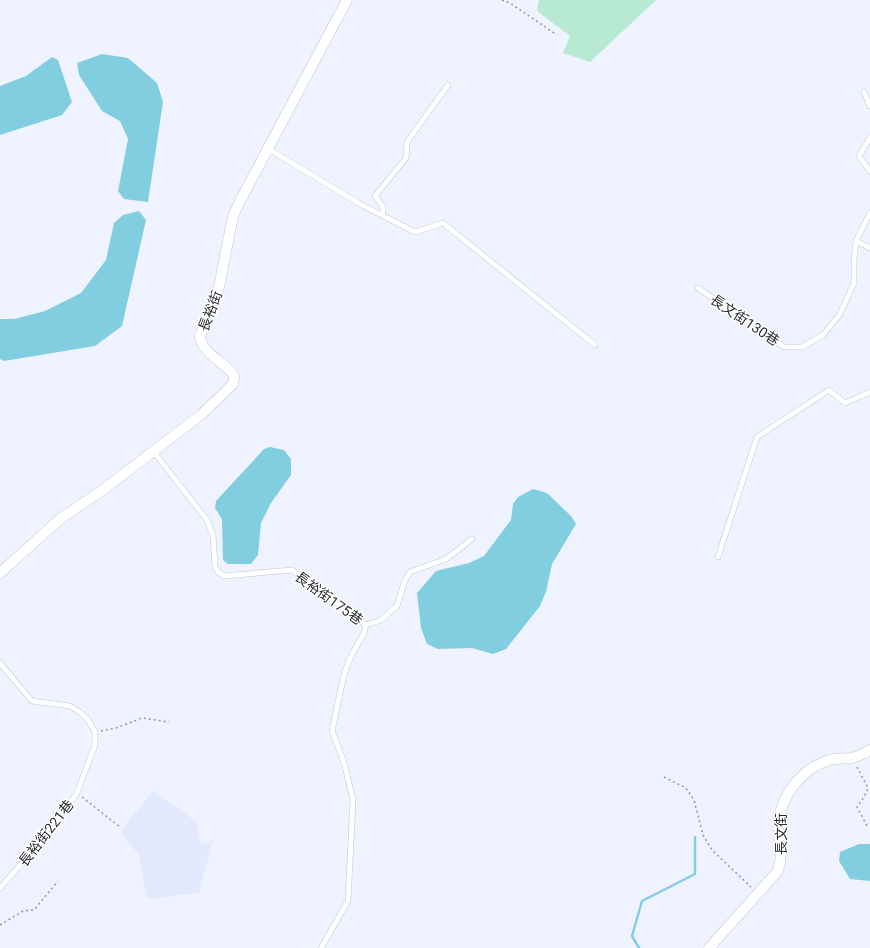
<svg xmlns="http://www.w3.org/2000/svg" width="870" height="948" viewBox="0 0 870 948" font-family="Roboto,'Noto Sans TC',sans-serif">
<rect width="100%" height="100%" fill="#eff3ff"/>
<!-- built -->
<path fill="#e3e9fc" d="M153,791l44,31 4,24 12,-6 -14,53 -52,6 -8,-44 -19,-23z"/>
<!-- green -->
<path fill="#b8e9d2" d="M539,0h117l-66,62 -27,-9 7,-17 -33,-25z"/>
<!-- water -->
<path fill="#81cee1" d="M102,54l26,4 29,25 6,19 -15,100 -24,-3 -6,-8 10,-52 -8,-18 -18,-10 -23,-36 -2,-12z
M52,57l6,3 14,42 -10,13 -62,20v-49l26,-10z
M139,211l7,9 -24,106 -27,20 -91,15 -4,-2v-40h14l31,-8 36,-18 25,-33 8,-37 9,-8z
M270,447l14,3 7,9v16l-20,28 -10,20 -3,32 -7,9h-23l-5,-4 -1,-41 -7,-11 1,-7 48,-52z
M533,489l14,4 24,23 5,8 -24,40 -6,28 -6,14 -34,43 -13,5 -21,-6 -34,1 -11,-5 -6,-16 -4,-35 19,-22 33,-8 15,-7 27,-36 2,-16 5,-7z
M859,844h11v37l-20,-2 -11,-18 1,-9z"/>
<g fill="none" stroke-linecap="round" stroke-linejoin="round">
<!-- stream -->
<path stroke="#81cee1" stroke-width="2.5" d="M639,948l-7,-12 10,-35 53,-27v-37"/>
<!-- service casing -->
<g stroke="#c2c6d1" stroke-width="6">
<path id="service" d="M864,92l6,14
M870,138l-11,18 11,15
M267,148l93,56 55,28 28,-9 152,122
M383,216v-9l-8,-11 31,-38 1,-16 41,-57
M856,241l14,7
M698,288l86,59h18l21,-12 17,-21 14,-31v-23l2,-19 14,-28
M153,451l54,69 6,15 2,32 4,6 5,3 68,-6 74,55 15,-5 16,-14 8,-26 5,-8 36,-13 26,-20
M718,557l39,-120 72,-47 16,13 25,-11
M0,663l32,38 38,5 11,7 7,7 7,12v13l-18,48 -39,52 -38,43
M321,948l27,-47 5,-101 -9,-38 -12,-31 12,-57 6,-16 14,-25 2,-8"/>
</g>
<!-- minor casing -->
<g stroke="#c2c6d1" stroke-width="11">
<path id="minor" d="M0,573l60,-54 44,-30 98,-75 31,-30 1,-6 -1,-4c-10,-12 -32,-22 -33,-38l19,-49 14,-71 6,-13 108,-203
M709,948l69,-77c7,-21 -2,-32 1,-51 3,-26 24,-52 50,-60 8,-2 14,-1 22,-2 6,-1 14,-5 19,-8"/>
</g>
<!-- path -->
<path stroke="#93969e" stroke-width="1.5" stroke-dasharray="2 3" stroke-linecap="butt" d="M502,0l8,3 47,32
M101,731l15,-3 26,-10 27,4
M857,767l11,21 -4,9 -7,10 10,19
M664,777l22,11 8,12 9,35 9,15 39,37
M82,797l38,30
M0,925l23,-14 11,-1 24,-29"/>
<!-- service -->
<use href="#service" stroke="#fff" stroke-width="5"/>
<!-- minor -->
<use href="#minor" stroke="#fff" stroke-width="10"/>
</g>
<g text-anchor="middle" dominant-baseline="central" stroke-width="3" stroke-linejoin="round" paint-order="stroke">
<!-- street labels -->
<g font-size="14" fill="#2b2c31" stroke="#fff">
<text transform="translate(210 311) rotate(-69)">長裕街</text>
<text transform="translate(745 320) rotate(34)">長文街130巷</text>
<text transform="translate(329 598) rotate(36)">長裕街175巷</text>
<text transform="translate(46 833) rotate(-52)">長裕街221巷</text>
<text transform="translate(781 834) rotate(-90)">長文街</text>
</g>
</g>
</svg>
